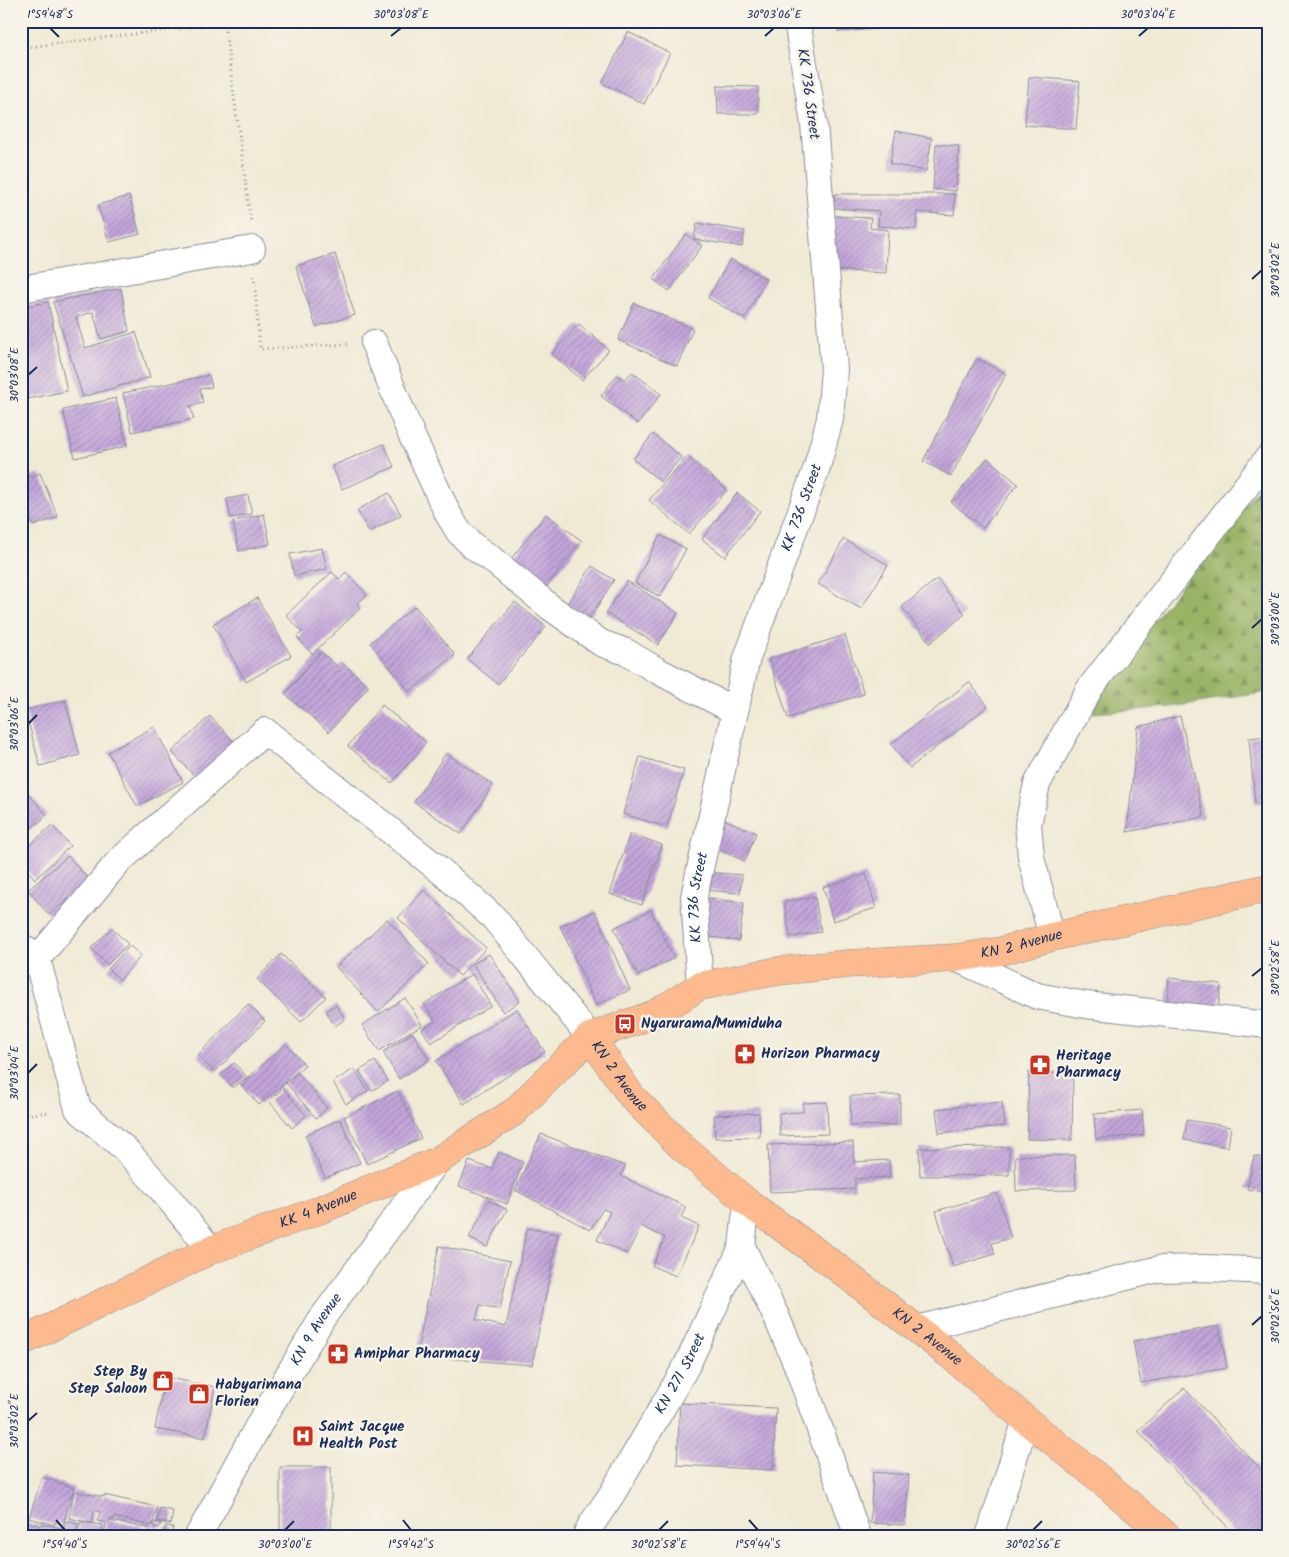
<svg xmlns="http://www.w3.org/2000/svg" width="1289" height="1557" viewBox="0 0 1289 1557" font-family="Kalam,sans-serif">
<defs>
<pattern id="forest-firs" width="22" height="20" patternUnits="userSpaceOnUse" patternTransform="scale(1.25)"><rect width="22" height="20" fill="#9ab466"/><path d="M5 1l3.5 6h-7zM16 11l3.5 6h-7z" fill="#7d9357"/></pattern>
<pattern id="building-hatch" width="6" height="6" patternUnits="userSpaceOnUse" patternTransform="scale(1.25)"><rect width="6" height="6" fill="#c3a5db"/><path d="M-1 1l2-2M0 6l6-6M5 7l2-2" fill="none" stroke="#9e87b5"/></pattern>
</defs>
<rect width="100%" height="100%" fill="#f7f3e8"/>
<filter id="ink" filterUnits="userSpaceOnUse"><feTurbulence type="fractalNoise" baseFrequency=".02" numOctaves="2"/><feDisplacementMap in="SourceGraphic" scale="10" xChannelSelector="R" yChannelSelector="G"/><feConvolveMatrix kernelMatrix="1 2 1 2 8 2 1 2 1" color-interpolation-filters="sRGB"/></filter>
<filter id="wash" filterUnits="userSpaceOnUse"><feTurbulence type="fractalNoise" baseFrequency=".0096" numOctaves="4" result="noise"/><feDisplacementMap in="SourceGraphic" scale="20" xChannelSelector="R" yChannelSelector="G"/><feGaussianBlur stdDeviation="1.12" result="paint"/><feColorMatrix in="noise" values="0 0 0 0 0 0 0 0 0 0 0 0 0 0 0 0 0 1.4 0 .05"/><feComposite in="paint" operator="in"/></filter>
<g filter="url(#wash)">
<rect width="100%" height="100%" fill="#f0ead4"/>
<!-- forest -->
<path fill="url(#forest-firs)" stroke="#5a7262" d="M1268,476v216l-98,15 -78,6 26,-47z"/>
<g id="blocks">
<!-- building -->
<path fill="url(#building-hatch)" d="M721,21h13v1l-13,2z
M837,21h40v8l-39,3z
M628,32l42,21 -26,51 -42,-21z
M1029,77l51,4 -4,48 -51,-4z
M717,86l41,1v27h-40z
M896,131l36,7 -6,33 -36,-7z
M936,144l23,2 -3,45 -23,-2z
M835,194h120l-1,21 -37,-3 -1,17 -38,-3 1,-15 -45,-3z
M129,196l11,38 -31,8 -11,-37z
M835,216l36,2 -1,10 18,2 -2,43 -55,-3z
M697,223l48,8 -3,16 -48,-8z
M686,234l16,12 -33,45 -16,-12z
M335,254l20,61 -39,12 -20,-61z
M730,259l36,20 -21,40 -37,-21z
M121,288l8,43 -28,8 -8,-27 -17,5 9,31 51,-16 14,45 -67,20 -30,-95z
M48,302l19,89 -39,8 -7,-33v-59z
M634,303l59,26 -16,37 -59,-26z
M579,324l30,26 -27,30 -30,-26z
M977,358l29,16 -55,102 -28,-15z
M632,372l29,22 -23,30 -37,-28 16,-21 8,5z
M209,375l3,12 -12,2 3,14 -13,3 4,13 -62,13 -9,-39z
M116,398l11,48 -52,12 -12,-48z
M653,434l28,23 -20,25 -28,-23z
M384,444l10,23 -52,22 -10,-23z
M687,456l40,34 -38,44 -40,-34z
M987,458l31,26 -35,44 -32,-26z
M40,473l18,44 -25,9 -5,-15 -7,2v-33z
M389,493l12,22 -32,17 -12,-22z
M737,493l23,18 -35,46 -23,-18z
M248,495l4,19 -21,4 -4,-19z
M264,514l6,30 -31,7 -6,-30z
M546,514l36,27 -36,46 -36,-27z
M660,535l26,14 -26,48 -25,-14z
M844,539l44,26 -27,44 -43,-25z
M322,548l5,21 -33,7 -4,-22z
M592,566l22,14 -25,39 -22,-15z
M332,572l7,7 7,-7 21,23 -10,9 4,4 -49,46 -15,-17 5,-5 -16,-17z
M937,579l28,35 -35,29 -28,-36z
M627,581l51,32 -20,32 -52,-32z
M257,598l34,58 -45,26 -33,-58z
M515,602l31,25 -48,57 -31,-25z
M415,606l40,49 -45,37 -40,-49z
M845,635l19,59 -76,24 -19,-59z
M321,652l17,15 4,-4 27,23 -40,46 -44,-38z
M969,682l19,24 -78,62 -19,-24z
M65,700l15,55 -40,11 -15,-56z
M382,705l44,37 -34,41 -44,-37z
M210,716l28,30 -38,36 -28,-30z
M1180,716l24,101 -77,15 11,-105z
M154,727l29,55 -46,24 -29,-54z
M1268,736v66l-13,1 -6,-65z
M446,753l47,32 -32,49 -47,-32z
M640,757l44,13 -17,57 -44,-13z
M24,789l23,26 -26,22v-45z
M719,817l37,16 -11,28 -38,-16z
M52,825l18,21 -35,33 -14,-16v-10z
M630,833l32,12 -20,60 -32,-11z
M68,856l22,25 -41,34 -21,-25z
M705,872l37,3 -2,18 -36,-3z
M866,874l10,34 -43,13 -10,-34z
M424,890l62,58 -26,28 -62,-58z
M815,897l6,35 -31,5 -6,-35z
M709,898l35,5 -5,38 -35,-5z
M651,910l23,48 -36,18 -24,-48z
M595,911l35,79 -34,15 -36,-79z
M387,919l42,45 -51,48 -42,-45z
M112,928l16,16 -21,21 -16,-17z
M130,946l11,10 -21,24 -12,-11z
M281,954l45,43 -25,25 -44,-43z
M489,954l31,47 -17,11 -30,-48z
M472,974l19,32 -60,37 -9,-14 13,-8 -11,-17z
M1169,978l52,6 -3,28 -51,-6z
M405,998l17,27 -43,26 -17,-26z
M248,1004l17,17 -50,51 -18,-16z
M336,1005l9,14 -10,7 -9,-15z
M517,1009l28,43 -81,52 -28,-43z
M413,1033l16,27 -30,19 -16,-27z
M286,1044l19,21 -46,40 -18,-21z
M375,1061l13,20 -17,10 -12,-20z
M234,1063l13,14 -14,11 -12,-14z
M354,1069l14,22 -22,13 -13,-22z
M1029,1072l44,2 -1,66 -45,-1z
M298,1073l29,35 -11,10 -30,-35z
M283,1088l23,27 -14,13 -23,-27z
M398,1091l23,47 -54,26 -23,-47z
M900,1095v30l-49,1 -1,-30z
M827,1102l1,32 -48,2 -1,-23 24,-1v-9z
M1002,1102l3,24 -66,7 -3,-24z
M1142,1110l2,25 -48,4 -2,-25z
M759,1113l1,24 -45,1 -1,-23z
M340,1119l20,44 -35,15 -20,-43z
M1187,1120l44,7 -3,20 -44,-7z
M541,1134l84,32 -4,10 65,31 -5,11 18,8 -23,50 -24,-10 13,-28 -24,-12 -14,28 -30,-14 13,-28 -7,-3 -13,21 -75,-40z
M853,1142l1,20 35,-2 1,17 -35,2v10l-85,3 -2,-47z
M1009,1147v28l-89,1 -1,-28z
M499,1152l24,10 -16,42 -48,-18 10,-25 23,8z
M1075,1155l1,35 -60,1 -1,-35z
M1254,1156l14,3v34l-21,-4z
M997,1193l14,45 -19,5 3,11 -42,13 -17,-56z
M489,1200l18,10 -20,37 -18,-9z
M527,1228l31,6 -26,131 -116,-9 23,-110 71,15 -10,48 -20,-4 -4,15 30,7z
M1219,1326l8,42 -86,15 -8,-42z
M165,1377l50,10 -10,51 -50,-9z
M1184,1388l84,89v52l-8,7h-24l-98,-105z
M680,1403l96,5 -3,62 -96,-5z
M280,1467h51v69h-51z
M873,1472l36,3 -4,50 -35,-2z
M42,1477l32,11 -11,37 -8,-3 -1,3 -25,-7z
M74,1491l30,6v-2l53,12 -5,19 -38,-9v3l-4,-1v2l39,7 -1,8h-44l2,-13 -9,-2 3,-9 -6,-2 -2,13 -23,-5z
M160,1508l13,3 -2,13 -14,-3z
M66,1521l12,3 -4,12h-12z
M26,1522l12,3 -3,11h-11z
M80,1522l23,3 -2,11h-24z
M154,1522l7,1 -2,5 -6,-2z
M40,1524l22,4 -2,8h-23z
M166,1526l7,1 -1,7 -8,-1z"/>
</g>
</g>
<g filter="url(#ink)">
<use href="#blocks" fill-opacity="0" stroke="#868c99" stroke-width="1"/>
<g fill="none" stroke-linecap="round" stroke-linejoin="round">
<!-- minor casing -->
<g stroke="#868c99" stroke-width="28">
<g id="minor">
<path d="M21,289l231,-40"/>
<path d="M374,343l37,91 37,80 11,18 14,14 16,11 61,50 51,36 25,9 32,19 77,40"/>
<path d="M1052,937l-21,-80 -3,-33 9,-40 53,-96 178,-230"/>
<path d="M21,946l16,13 41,150 47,40 36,40 50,61"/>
<path d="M956,958l81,38 49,9 182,20"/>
<path d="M37,959l81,-97 147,-131 176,140 53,47 96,119"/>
<path id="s1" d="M700,986l-6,-90 53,-238 70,-191 13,-48 4,-50 -20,-245 -17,-103"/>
<path d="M742,1247l34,69 21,49 61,171"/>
<path d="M916,1329l243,-60 47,-1 62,3"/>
<path id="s2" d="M198,1536l64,-117 61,-102 114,-156"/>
<path id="s3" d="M586,1536l5,-11 21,-31 75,-129 55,-118 5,-45"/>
<path d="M989,1536l37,-116"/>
</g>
</g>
<!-- major casing -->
<g stroke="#868c99" stroke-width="29">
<g id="major">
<path id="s4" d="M590,1037l42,60 50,50 65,55 87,63 115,89 77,66 68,54 73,62"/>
<path id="s5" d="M21,1342l190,-92 106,-39 120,-50 77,-49 76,-75 65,-23 45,-28 78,-15 69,-7 109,-6 45,-7 51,-14 216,-49"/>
</g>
</g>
<!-- path -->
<path stroke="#868c99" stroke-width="3" stroke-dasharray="1 4" stroke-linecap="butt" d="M224,21l27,202
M21,48l203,-25
M254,276l6,73 88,-5
M21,1115l29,-3"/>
<!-- minor -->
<use href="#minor" stroke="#fff" stroke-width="26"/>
<!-- major -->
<use href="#major" stroke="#fcba8e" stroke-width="28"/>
</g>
</g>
<!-- ticks -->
<path fill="none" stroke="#1b2f5e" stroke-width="2" d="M50,28l9,9M391,36l10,-8M765,36l9,-8M1139,36l9,-8M1252,279l10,-9M28,375l9,-8M1252,628l10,-9M28,724l9,-9M1252,976l10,-8M28,1073l9,-9M1252,1325l10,-9M28,1421l9,-8M56,1520l9,10M403,1520l8,10M749,1520l9,10M285,1530l9,-9M659,1530l9,-9M1033,1530l9,-9"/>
<!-- icons -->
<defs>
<g id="bus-square" transform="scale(1.125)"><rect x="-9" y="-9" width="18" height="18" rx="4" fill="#c8321e" stroke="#f7f3e8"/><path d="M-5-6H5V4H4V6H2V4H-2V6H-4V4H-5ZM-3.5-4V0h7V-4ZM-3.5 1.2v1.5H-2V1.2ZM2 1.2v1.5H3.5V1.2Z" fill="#fff"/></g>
<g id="pharmacy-square" transform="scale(1.125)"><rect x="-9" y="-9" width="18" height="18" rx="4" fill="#c8321e" stroke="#f7f3e8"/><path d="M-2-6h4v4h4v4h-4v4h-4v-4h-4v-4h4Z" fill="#fff"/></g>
<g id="shop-square" transform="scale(1.125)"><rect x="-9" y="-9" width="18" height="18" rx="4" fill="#c8321e" stroke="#f7f3e8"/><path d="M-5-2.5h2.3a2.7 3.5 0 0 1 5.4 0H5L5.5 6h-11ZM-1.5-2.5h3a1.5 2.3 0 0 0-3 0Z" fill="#fff"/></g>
<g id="hospital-square" transform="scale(1.125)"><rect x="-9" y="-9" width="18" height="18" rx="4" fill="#c8321e" stroke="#f7f3e8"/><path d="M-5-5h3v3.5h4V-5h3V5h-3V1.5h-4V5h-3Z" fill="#fff"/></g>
</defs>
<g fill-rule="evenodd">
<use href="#bus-square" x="625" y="1024"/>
<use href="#pharmacy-square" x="745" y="1054"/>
<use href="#pharmacy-square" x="1040" y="1065"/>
<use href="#pharmacy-square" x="338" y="1354"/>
<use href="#shop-square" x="163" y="1381"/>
<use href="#shop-square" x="199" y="1394"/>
<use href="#hospital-square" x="303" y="1436"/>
</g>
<g text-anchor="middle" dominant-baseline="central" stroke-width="5" stroke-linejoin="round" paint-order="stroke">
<!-- street labels -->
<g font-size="15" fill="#1b2f5e" stroke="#f7f3e8">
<text transform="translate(808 94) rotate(82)">KK 736 Street</text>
<text stroke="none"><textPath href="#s1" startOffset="494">KK 736 Street</textPath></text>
<text stroke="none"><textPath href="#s1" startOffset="89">KK 736 Street</textPath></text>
<text stroke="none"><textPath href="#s5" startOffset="1099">KN 2 Avenue</textPath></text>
<text stroke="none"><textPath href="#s4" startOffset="49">KN 2 Avenue</textPath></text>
<text stroke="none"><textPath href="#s5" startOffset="326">KK 4 Avenue</textPath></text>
<text stroke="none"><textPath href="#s2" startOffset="238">KN 9 Avenue</textPath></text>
<text stroke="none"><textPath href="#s4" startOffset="454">KN 2 Avenue</textPath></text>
<text stroke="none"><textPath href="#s3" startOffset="188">KN 271 Street</textPath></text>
</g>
<!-- poi labels -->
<g font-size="15" font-weight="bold" fill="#1b2f5e" stroke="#f7f3e8" text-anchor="start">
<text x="641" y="1024">Nyarurama/Mumiduha</text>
<text x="761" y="1054">Horizon Pharmacy</text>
<text x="1056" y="1056">Heritage<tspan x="1056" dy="17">Pharmacy</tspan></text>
<text x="354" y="1354">Amiphar Pharmacy</text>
<text x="147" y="1372" text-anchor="end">Step By<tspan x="147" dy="17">Step Saloon</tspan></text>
<text x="215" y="1385">Habyarimana<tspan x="215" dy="17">Florien</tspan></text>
<text x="319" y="1427">Saint Jacque<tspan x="319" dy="17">Health Post</tspan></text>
</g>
</g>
<!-- margin -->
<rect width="1289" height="1557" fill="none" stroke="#f7f3e8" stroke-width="55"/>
<rect x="28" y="28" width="1234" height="1502" fill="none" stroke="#1b2f5e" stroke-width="2"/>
<g font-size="12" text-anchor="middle" fill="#1b2f5e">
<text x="50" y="18">1°59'48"S</text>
<text x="401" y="18">30°03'08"E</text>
<text x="774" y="18">30°03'06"E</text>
<text x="1148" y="18">30°03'04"E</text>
<text transform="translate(1275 270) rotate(-90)" y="4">30°03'02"E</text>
<text transform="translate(14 375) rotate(-90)" y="4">30°03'08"E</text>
<text transform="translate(1275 619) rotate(-90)" y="4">30°03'00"E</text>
<text transform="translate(14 724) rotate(-90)" y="4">30°03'06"E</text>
<text transform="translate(1275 968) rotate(-90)" y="4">30°02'58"E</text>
<text transform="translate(14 1073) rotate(-90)" y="4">30°03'04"E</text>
<text transform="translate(1275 1316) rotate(-90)" y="4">30°02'56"E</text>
<text transform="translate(14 1421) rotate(-90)" y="4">30°03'02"E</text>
<text x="65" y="1548">1°59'40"S</text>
<text x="285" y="1548">30°03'00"E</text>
<text x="411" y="1548">1°59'42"S</text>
<text x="659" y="1548">30°02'58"E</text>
<text x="758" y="1548">1°59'44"S</text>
<text x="1033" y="1548">30°02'56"E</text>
</g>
</svg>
